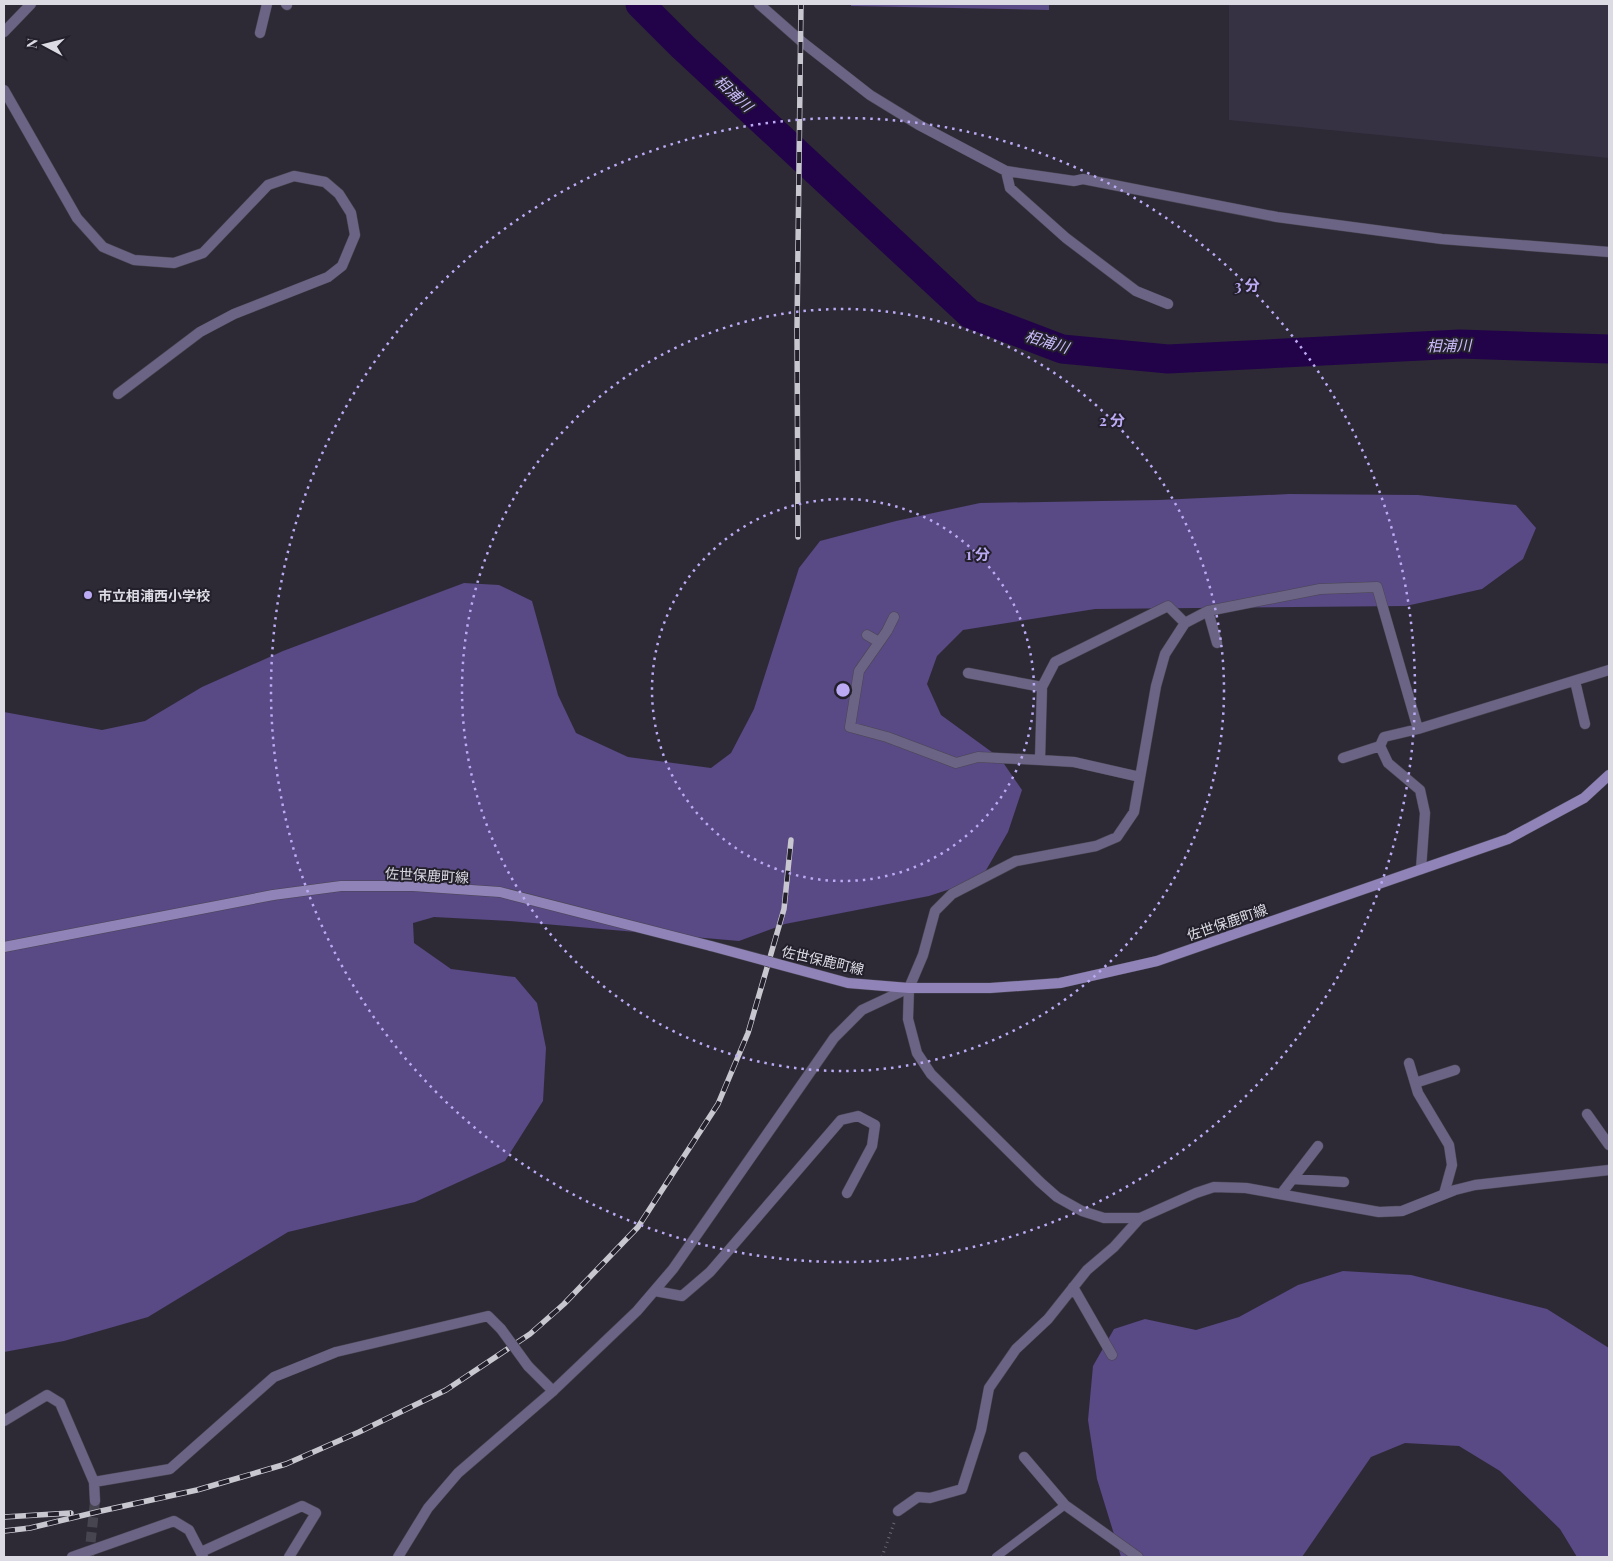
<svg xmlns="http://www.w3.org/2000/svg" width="1613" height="1561" viewBox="0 0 1613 1561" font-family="'Playfair Display','Noto Sans JP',serif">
<rect width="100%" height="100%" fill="#2d2a36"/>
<!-- built -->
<path fill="#363244" d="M1229,4h380v154l-380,-38z"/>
<!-- green -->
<path fill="#594984" d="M851,4h198v6l-198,-4z
M1289,494l129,1 98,10 20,23 -13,31 -41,30 -76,17 -311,3 -132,21 -26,26 -10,28 14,31 59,43 22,32 -14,42 -27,47 -52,17 -144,28 -46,17 -229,-20 -76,-4 -21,6 1,20 37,26 64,8 22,26 9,45 -3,53 -38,60 -90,41 -127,30 -140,85 -84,24 -60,11v-640l98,18 43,-9 57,-34 81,-36 181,-68 35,2 33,16 26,94 18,38 52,24 83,11 20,-15 23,-44 45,-141 21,-27 76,-20 84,-18 179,-3z
M1343,1271l68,4 136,34 62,39v209h-32l-17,-28 -60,-58 -41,-25 -54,-3 -34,14 -69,100h-181l-24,-78 -9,-59 5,-54 21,-37 31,-10 51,11 43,-13 59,-32z"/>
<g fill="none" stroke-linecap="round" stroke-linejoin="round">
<!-- river -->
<path stroke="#220349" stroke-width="29" d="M640,4l43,43 287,267 92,35 106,10 292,-15 149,5"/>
<!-- minor-tunnel -->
<path stroke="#474550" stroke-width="10" stroke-dasharray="10 5" stroke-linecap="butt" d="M89,1557l6,-56"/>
<!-- service casing -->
<g stroke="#494652" stroke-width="9">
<path id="service" d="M996,1557l69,-52"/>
</g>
<!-- minor casing -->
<g stroke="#494652" stroke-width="11">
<path id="minor" d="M286,4l1,1
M759,4l42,37 69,54 49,30 87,46 68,10 9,-2 194,38 165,22 167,13
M4,32l27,-28
M260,33l7,-29
M1006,171l4,17 56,50 70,53 32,13
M1208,611l9,32
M894,617l-7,14 -28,40 -9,56 37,10 69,26 22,-6 62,3
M867,635l12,7
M968,673l74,14
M1575,681l10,43
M1380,746l8,17 32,27 5,23 -4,56
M1343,758l37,-12 4,-9 34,-8
M1140,777l-66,-15 -34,-2 2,-73 13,-25 113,-56 17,17
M909,988l14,-33 12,-44 17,-17 64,-33 80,-15 21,-9 17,-25 22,-126 9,-32 20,-31 23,-12 112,-22 57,-2 41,142 191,-59
M1409,1063l9,30 31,52 3,20 -8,29
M1415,1083l40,-13
M1587,1114l22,31
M1293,1179l51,3
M1281,1194l37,-48
M1073,1287l39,68
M655,1291l27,5 28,-24 131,-152 17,-4 17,9 -3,21 -25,47
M528,1366l25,25
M4,1421l43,-26 13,8 34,79
M1024,1457l41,48 73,52
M95,1501l-1,-19 76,-13 104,-92 62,-25 152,-36 13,13
M898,1511l20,-14 12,1 32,-9 19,-59 8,-42 27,-39 32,-30 39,-49 27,-23 26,-29
M201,1552l101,-46 14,7 -27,44
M72,1557l102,-36 15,9 14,27"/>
</g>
<!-- tertiary casing -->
<g stroke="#494652" stroke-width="11">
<path id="tertiary" d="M4,90l73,128 26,29 31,13 40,3 29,-10 65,-68 26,-9 31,6 14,12 12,19 4,22 -13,31 -14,11 -94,37 -34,18 -82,62
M398,1557l30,-49 30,-35 95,-82 84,-80 36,-42 161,-231 28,-28 47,-22 -1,31 9,34 14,21 109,108 17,15 25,14 22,7h36l56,-25 18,-6 32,1 133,24 23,-1 53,-21 20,-5 134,-15"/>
</g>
<!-- secondary casing -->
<g stroke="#494652" stroke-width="11">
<path id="secondary" d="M4,947l269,-52 68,-9h72l87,6 211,54
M848,983l61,5h81l70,-5 97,-22 351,-122 76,-41 25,-23"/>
</g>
<!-- path -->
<path stroke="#6a6873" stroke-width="3" stroke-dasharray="1 4" stroke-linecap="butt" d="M882,1557l12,-34"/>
<!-- service -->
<use href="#service" stroke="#6c6485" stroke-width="8"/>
<!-- minor -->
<use href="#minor" stroke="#6c6485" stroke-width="10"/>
<!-- tertiary -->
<use href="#tertiary" stroke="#6c6485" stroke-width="10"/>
<!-- secondary -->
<use href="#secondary" stroke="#9083b8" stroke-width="10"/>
<!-- rail casing -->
<g stroke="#c8c7cf" stroke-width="5.5">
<path id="rail" d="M798,537l-1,-208 4,-325
M4,1517l67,-4
M4,1531l26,-3 71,-17 96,-21 89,-26 73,-32 87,-42 84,-56 34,-30 74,-77 80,-123 30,-71 36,-124 7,-69"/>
</g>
<!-- rail -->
<use href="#rail" stroke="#23202c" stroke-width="4" stroke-dasharray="11" stroke-linecap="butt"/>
<!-- minor-bridge casing -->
<g stroke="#494652" stroke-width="11" stroke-linecap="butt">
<path id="minor-bridge" d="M501,1329l27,37"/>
</g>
<!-- secondary-bridge casing -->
<g stroke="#494652" stroke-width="11" stroke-linecap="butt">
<path id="secondary-bridge" d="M711,946l137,37"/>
</g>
<!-- minor-bridge -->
<use href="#minor-bridge" stroke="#6c6485" stroke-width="10"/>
<!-- secondary-bridge -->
<use href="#secondary-bridge" stroke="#9083b8" stroke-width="10"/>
</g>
<!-- distance rings -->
<g fill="none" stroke="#bcaaf5" stroke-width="2.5" stroke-dasharray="2.5 5">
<circle cx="843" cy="690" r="191"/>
<circle cx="843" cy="690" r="381"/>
<circle cx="843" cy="690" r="572"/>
</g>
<!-- markers -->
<circle fill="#bcaaf5" stroke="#23202c" stroke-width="2" cx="88" cy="595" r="5"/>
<g text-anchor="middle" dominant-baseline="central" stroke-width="4" stroke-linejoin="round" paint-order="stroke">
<!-- poi labels -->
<g font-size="14" font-weight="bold" fill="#dcdbe3" stroke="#23202c" text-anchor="start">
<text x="98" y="595">市立相浦西小学校</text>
</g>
<!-- street labels -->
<g font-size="14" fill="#dcdbe3" stroke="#23202c">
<text transform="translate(427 875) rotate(3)">佐世保鹿町線</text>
<text transform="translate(1227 922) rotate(-19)">佐世保鹿町線</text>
<text transform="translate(823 960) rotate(13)">佐世保鹿町線</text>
</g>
<!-- water labels -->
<g font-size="15" font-style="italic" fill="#c9bbf9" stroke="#23202c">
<text transform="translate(734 93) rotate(43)">相浦川</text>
<text transform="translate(1047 341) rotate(17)">相浦川</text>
<text transform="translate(1449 345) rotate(-1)">相浦川</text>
</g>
</g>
<circle cx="843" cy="690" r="8" fill="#bcaaf5" stroke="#23202c" stroke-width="2.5"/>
<g font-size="15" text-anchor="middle" font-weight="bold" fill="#bcaaf5" stroke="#23202c" stroke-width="4" stroke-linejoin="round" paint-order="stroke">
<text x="1247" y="291">3 分</text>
<text x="1112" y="426">2 分</text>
<text x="978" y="560">1 分</text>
</g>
<!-- border -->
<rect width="1613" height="1561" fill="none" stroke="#dcdbe3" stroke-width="10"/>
<!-- north arrow -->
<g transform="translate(45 45) rotate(277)" stroke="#23202c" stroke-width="4" paint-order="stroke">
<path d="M0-4L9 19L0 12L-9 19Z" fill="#dcdbe3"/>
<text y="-8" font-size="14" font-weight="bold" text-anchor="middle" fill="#dcdbe3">N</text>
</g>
</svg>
